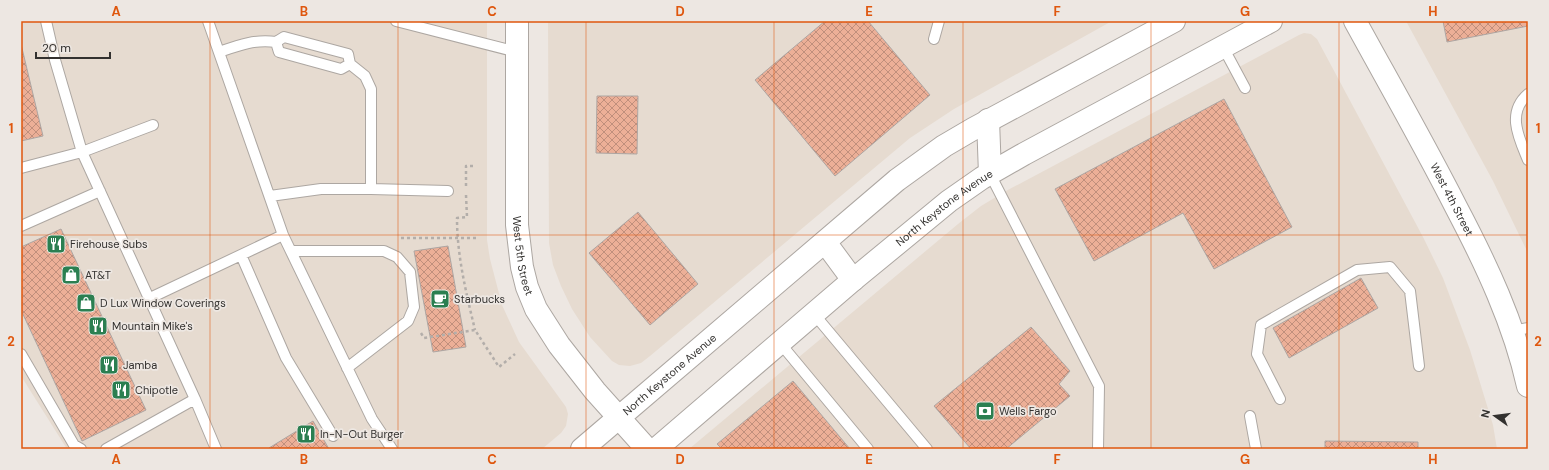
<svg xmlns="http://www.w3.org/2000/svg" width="1549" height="470" viewBox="0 0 1549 470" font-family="'DM Sans',sans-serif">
<defs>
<pattern id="building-cross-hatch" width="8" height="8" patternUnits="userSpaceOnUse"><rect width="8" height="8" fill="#ecaf97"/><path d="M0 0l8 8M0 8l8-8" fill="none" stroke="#c08f7c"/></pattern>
</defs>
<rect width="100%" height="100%" fill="#ede7e2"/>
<!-- built -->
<path fill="#e6dbd0" d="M21,21h466v219l3,19 12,46 17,37 47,65 2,7 -2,12 -5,7 -19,16h-475l-46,-73z
M548,21h564l-158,88 -44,29 -260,218 -9,7 -11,3 -11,-1 -7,-4 -22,-24 -18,-28 -11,-23 -8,-21 -4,-22z
M1406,21h122v232l-35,-72z
M1304,33l7,1 6,5 106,198 20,41 27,72 23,75 4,24h-808l269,-225 23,-18 25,-15 293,-156z"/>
<!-- building -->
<path fill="url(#building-cross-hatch)" stroke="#ada6a3" d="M825,21h43l62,74 -95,81 -80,-96z
M1443,21h85v5l-81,16z
M21,44l22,92 -22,5z
M597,96h41l-1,58 -41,-1z
M1224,99l68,128 -78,42 -31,-56 -89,48 -39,-72z
M638,212l60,72 -48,41 -61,-72z
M61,229l85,181 -64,31 -61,-131v-63z
M448,246l18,101 -33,5 -19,-101z
M1361,278l17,30 -89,50 -16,-30z
M1031,327l39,44 -11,13 11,12 -64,53h-35l-37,-43z
M793,381l57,68h-128l-5,-5z
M313,421l16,28h-59l-1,-1z
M1325,441l93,1v7h-93z"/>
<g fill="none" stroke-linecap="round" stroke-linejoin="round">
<!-- service casing -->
<g stroke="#ada7a2" stroke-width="12">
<path id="service" d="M208,21l75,214 89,184 20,30
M396,21l121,31
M934,39l5,-18
M276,42l8,-5 64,17 2,10 15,12 6,13v100
M1223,47l22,41
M219,52c20,-7 36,-13 57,-10l3,10 62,17 9,-5
M1528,94c-22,19 -9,44 0,66
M153,125l-71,27 113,247 21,50
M21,168l61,-16 -27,-92 -9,-39
M990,174l109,212 -1,63
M270,196l51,-7h50l77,2
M21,226l79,-35
M291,251h93l13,6 13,15 4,35 -6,14 -61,47
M241,255l45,103 47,78
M148,299l135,-64
M814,314l113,135
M1512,331l16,-3
M780,343l88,106
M21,354l53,91 7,4
M1280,399l-23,-45 4,-29 96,-55 33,-3 20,24 9,75
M1250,416l6,33
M106,449l89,-50"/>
</g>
<!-- tertiary casing -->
<g stroke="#ada7a2" stroke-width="24">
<g id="tertiary">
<path id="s1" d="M517,21v204l5,42 5,20 9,22 23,36 36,46 52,58"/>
</g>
</g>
<!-- secondary casing -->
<g stroke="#ada7a2" stroke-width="24">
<g id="secondary">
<path id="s2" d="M1355,21c34,62 69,123 101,186 30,57 58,116 72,179"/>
<path d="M988,120l2,54"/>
<path d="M825,242l28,38"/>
<path id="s3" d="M582,449l315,-269 47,-34 29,-17 201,-108"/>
<path id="s4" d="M656,449l197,-169 96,-79 33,-23 42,-24 247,-133"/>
</g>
</g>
<!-- path -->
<path stroke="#b3aeaa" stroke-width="2.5" stroke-dasharray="3 3" stroke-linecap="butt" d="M466,186v-20h9
M466,195l1,22 -10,1c0,38 9,74 18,112
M401,238h75
M421,333l3,5 51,-8 24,37 16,-13"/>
<!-- service -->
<use href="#service" stroke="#fff" stroke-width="10"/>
<!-- tertiary -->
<use href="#tertiary" stroke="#fff" stroke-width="22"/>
<!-- secondary -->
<use href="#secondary" stroke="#fff" stroke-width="22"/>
</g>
<!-- grid -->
<path fill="none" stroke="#df570e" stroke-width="1" stroke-opacity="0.55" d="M210,21v428M398,21v428M586,21v428M774,21v428M963,21v428M1151,21v428M1339,21v428M21,235h1507"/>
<!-- icons -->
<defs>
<g id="restaurant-square" transform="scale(1)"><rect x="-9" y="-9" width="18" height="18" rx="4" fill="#2b7f51" stroke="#ede7e2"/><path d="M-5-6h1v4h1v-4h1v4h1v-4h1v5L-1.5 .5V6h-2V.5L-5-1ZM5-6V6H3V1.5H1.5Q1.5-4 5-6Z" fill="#fff"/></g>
<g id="shop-square" transform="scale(1)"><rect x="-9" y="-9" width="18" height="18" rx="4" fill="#2b7f51" stroke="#ede7e2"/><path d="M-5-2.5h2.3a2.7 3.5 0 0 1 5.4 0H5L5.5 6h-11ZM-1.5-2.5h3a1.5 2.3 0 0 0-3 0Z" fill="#fff"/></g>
<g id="cafe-square" transform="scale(1)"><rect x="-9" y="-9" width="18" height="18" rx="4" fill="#2b7f51" stroke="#ede7e2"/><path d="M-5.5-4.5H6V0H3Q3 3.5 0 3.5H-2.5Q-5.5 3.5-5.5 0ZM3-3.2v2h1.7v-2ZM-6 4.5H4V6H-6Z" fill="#fff"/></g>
<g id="bank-square" transform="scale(1)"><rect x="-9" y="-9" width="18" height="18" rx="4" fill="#2b7f51" stroke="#ede7e2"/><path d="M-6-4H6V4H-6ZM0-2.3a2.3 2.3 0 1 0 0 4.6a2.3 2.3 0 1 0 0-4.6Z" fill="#fff"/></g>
</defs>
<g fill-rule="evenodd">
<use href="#restaurant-square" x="56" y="244"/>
<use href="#shop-square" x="71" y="275"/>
<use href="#cafe-square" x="440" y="299"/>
<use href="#shop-square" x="86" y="303"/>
<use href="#restaurant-square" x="98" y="326"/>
<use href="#restaurant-square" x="109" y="365"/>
<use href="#restaurant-square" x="121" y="390"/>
<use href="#bank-square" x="985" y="411"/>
<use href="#restaurant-square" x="306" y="434"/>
</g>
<g text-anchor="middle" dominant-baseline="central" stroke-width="3.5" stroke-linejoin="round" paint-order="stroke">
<!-- street labels -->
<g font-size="11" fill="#33312f" stroke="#ede7e2">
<text stroke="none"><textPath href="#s2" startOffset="203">West 4th Street</textPath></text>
<text stroke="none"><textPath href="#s4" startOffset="376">North Keystone Avenue</textPath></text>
<text stroke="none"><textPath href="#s1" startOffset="235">West 5th Street</textPath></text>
<text stroke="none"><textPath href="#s3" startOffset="115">North Keystone Avenue</textPath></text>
</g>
<!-- poi labels -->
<g font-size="11" fill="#33312f" stroke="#ede7e2" text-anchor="start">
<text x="70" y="244">Firehouse Subs</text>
<text x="85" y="275">AT&amp;T</text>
<text x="454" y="299">Starbucks</text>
<text x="100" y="303">D Lux Window Coverings</text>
<text x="112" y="326">Mountain Mike's</text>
<text x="123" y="365">Jamba</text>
<text x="135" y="390">Chipotle</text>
<text x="999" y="411">Wells Fargo</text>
<text x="320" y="434">In-N-Out Burger</text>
</g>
</g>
<!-- border -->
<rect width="1549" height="470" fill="none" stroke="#ede7e2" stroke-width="44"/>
<!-- north arrow -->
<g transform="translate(1495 416) rotate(284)" stroke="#ede7e2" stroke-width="3" paint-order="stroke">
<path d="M0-3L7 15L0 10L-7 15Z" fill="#33312f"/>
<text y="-6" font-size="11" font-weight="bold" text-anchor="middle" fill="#33312f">N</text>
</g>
<!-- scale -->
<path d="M36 52v6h74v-6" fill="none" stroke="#33312f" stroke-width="2"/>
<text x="42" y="52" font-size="12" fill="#33312f" stroke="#ede7e2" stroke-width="3" paint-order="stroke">20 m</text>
<rect x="22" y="22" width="1505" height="426" fill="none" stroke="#df570e" stroke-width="1.5"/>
<g font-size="13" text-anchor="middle" font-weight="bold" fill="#df570e">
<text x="116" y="16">A</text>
<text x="304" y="16">B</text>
<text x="492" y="16">C</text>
<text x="680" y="16">D</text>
<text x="869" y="16">E</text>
<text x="1057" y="16">F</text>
<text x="1245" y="16">G</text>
<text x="1433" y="16">H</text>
<text x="11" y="133">1</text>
<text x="1538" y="133">1</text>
<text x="11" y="346">2</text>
<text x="1538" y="346">2</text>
<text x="116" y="464">A</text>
<text x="304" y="464">B</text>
<text x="492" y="464">C</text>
<text x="680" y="464">D</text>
<text x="869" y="464">E</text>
<text x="1057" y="464">F</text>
<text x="1245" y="464">G</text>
<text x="1433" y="464">H</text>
</g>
</svg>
